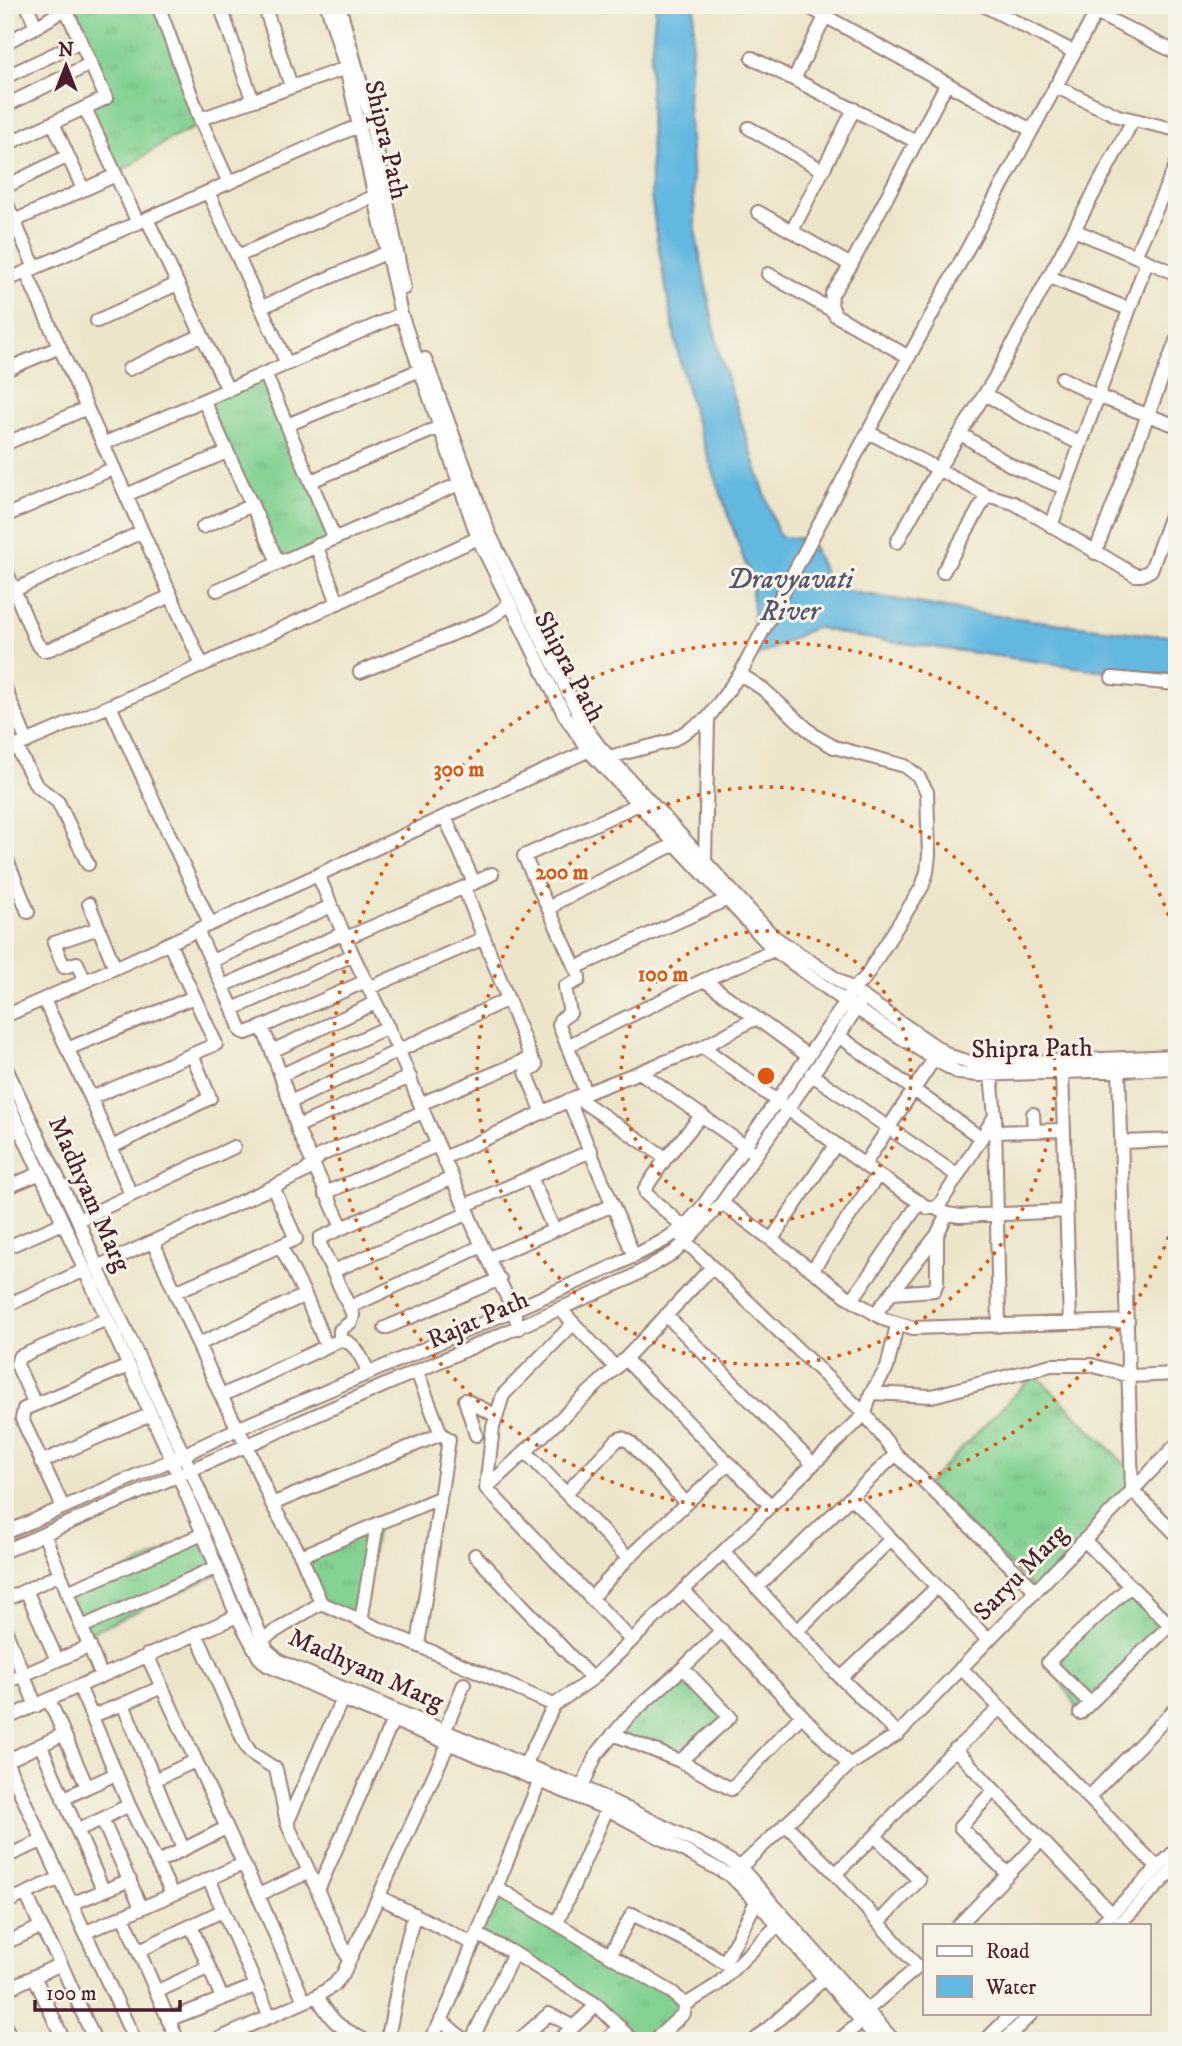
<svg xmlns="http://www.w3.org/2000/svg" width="1182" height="2046" viewBox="0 0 1182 2046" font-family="'IM FELL DW Pica',serif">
<defs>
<pattern id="grass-tufts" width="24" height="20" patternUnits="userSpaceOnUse" patternTransform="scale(1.75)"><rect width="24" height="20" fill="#83d292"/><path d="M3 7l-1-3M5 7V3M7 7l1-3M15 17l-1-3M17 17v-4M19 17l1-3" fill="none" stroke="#73b47e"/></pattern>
</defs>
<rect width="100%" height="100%" fill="#f7f3e8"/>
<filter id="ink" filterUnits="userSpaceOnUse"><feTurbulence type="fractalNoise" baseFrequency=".0143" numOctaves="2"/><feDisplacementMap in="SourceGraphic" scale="14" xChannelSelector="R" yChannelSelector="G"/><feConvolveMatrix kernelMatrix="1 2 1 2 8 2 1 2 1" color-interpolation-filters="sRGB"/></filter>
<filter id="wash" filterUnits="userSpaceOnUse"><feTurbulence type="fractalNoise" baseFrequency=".00686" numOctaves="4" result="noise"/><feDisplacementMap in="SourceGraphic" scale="28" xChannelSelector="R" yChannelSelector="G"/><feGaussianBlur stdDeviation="1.57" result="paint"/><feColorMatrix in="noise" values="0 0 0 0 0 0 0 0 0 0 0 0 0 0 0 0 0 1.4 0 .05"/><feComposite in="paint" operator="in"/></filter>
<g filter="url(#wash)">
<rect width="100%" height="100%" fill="#ede5ca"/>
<!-- grass -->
<path fill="url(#grass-tufts)" stroke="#66785e" stroke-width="2" d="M64,5h94l40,121 -30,14 -52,35 -31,-67 21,-10z
M265,373l69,164 -56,25 -74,-161z
M1035,1374l97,97v19l-96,101 -109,-107z
M377,1524l-16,97 -40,-18 -20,-47z
M203,1535l16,39 -134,61 -16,-40z
M1130,1586l40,39 -90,88 -32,-51z
M683,1668l47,49 -44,40 -73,-23z
M496,1887l189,118 -28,36h-24l-36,-37 -119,-69z"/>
<!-- water -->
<path fill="#64b8e0" stroke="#576c86" stroke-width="2" d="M656,5h39l-7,97 8,133 23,118 59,181 4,3 28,2 20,49 145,25 178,22h24v40h-42l-283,-39 -37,-9 -57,29 -4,-25 -3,-58 -6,-10 -51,-147 -16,-62 -21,-115 -6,-44 -1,-130z"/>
</g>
<g filter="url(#ink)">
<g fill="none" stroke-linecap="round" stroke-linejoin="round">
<!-- minor casing -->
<g stroke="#9c827a" stroke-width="16">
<path id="minor" d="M27,5l9,22 29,-18
M158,5l42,114 29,64
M220,5l32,94
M264,5l27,81
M327,5l19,63 55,246 77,224 87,178 24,35 185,199 72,52 93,60 20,11 20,2 198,-7
M339,5l32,115 33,168
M805,5l226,125
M983,5l91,47
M221,10l15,-5
M1096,13l81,40
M5,43l31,-16
M752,58l163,83
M5,77l75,-35
M794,79l37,-74
M1055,86l63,30 59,14
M5,106l85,-42
M85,108l53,115
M200,119l146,-51
M53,123l30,66
M749,128l73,42
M5,145l101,-47 -42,-93
M5,187l63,-31
M208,192l79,172
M5,200l30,68
M758,212l93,53
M147,219l81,171
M14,221l102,-46
M1074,230l103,44
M792,231l62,-122
M238,256l137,-60
M1135,256l42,-93
M26,272l176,393
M768,274l65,37
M1049,277l80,32
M5,281l362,-159
M262,307l126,-55
M97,321l80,-37
M909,357l-74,-42 -4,-11 1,-10 19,-29 96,-182
M425,359l64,174 96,194 14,19 174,190 177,120 26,8 201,-8
M129,369l73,-34
M5,370l55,-23
M265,373l69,164
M1062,378l35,18 80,30
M985,394l34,20 60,29
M204,401l74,161
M287,425l133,-55
M868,432l119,63 27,8 121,72h7l9,-5 26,-71
M961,434l51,32 52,22
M5,444l82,-36
M103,444l298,-130
M311,481l129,-54
M126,495l101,-43
M5,516l109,-48
M1051,526l96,-265
M203,527l49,-22
M897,542l41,-73 55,-88 140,-261
M316,545l22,58
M1095,553l82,-214
M5,568l31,74 7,8 7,-1 121,-53
M943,572l44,-77
M217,590l242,-106
M5,594l137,-62
M360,672l129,-53 21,-15
M1112,678l65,6
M5,688l22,54
M110,706l100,217
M16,746l20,39 22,17 30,62
M5,751l174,-75 299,-138
M609,757l62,-16 37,-23 32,-44 128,-242 232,-427
M5,855l23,57
M705,862l3,-144
M318,875l35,80 46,96 21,53 62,142 31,63 6,19
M474,883l18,-9
M89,904l26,64
M549,910l-25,-54 115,-52
M197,930l36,79
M346,938l128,-55 -29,-66
M353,955l-120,54 8,22 5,2 16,-6 104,-46
M212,961l119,-55
M577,967l151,-68
M704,980l104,76
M85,981l-8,-18 -13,4 -10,-24 45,-15
M223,986l121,-53
M369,988l115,-50
M44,1000l47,98 40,97
M5,1016l110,-48 479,-220
M262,1027l10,24
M839,1036l142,102
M567,1046l137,-66 70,-30
M703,1047l175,128 50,33h7l5,-4 55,-88
M67,1049l127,-52
M531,1058l5,8 -10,6 17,41
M5,1066l73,154 19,47 94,204 76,179 12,11 246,104 57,22 130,63 28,17 154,174
M1119,1070l13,420 45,45
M1062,1072l8,251
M641,1073l111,78
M811,1074l147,102
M281,1075l107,-48
M991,1075l4,41 4,210
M586,1093l-27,-68 1,-5 10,-7 -5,-26 14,-7v-4l-30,-66 10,-9 118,-58
M5,1096l167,364 65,156 22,41 8,8 75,34 265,110 124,67 32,32 116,133
M576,1097l90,61
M91,1098l125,-54 -47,-101
M569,1101l65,155
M290,1102l218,-103
M420,1104l111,-46 -67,-171
M1033,1114l1,17
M298,1126l112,-49
M995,1132l69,-2
M5,1136l16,-7
M1121,1142l56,-2
M112,1147l98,-49 -18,-44
M444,1158l132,-61 127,-50 53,-29
M864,1165l70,-106
M531,1177l23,53
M5,1188l36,-15
M325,1193l113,-48
M722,1203l130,97 34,20 27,8 215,-7
M466,1205l125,-54
M935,1208l12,6 13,2 106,-5
M78,1220l156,-73
M342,1227l-44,-96 -8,-29 -18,-51 103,-48
M684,1227l-38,-33 -1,-5 21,-31 36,-43
M682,1238l183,176 31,40 140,137
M772,1239l64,-95
M153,1242l68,154 26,50 25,58 29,52 20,47 233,102
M281,1247l24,48 21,50
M5,1248l58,-25
M489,1258l124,-53
M97,1267l176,-80 33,-16 15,-16 102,-43
M813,1269l65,-94
M333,1271l136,-58
M175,1292l121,-53 -23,-52
M892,1293l42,-3 3,-7v-48
M852,1300l68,-98
M5,1306l80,-36
M350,1307l132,-61
M560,1309l56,59
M875,1314l62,-79 10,-21
M666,1315l147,149
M573,1324l-70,71 -10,32 -7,61 145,152
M385,1328l115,-49
M340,1340v-10l11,-8 2,-7 -33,-71v-6l132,-60
M199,1344l106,-49
M625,1359l145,146
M417,1372l24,62 8,5 -31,206
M871,1393l61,3 119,-31h40l39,11 47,-2
M221,1396l119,-56c16,1 22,20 29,33
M465,1400l11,35
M465,1400l32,16
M35,1404l-18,-39 2,-8 88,-38
M525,1451l103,107
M41,1462l110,-48
M486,1488l139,-129 87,-92
M566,1493l51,-53 5,-2 8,4 56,61
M851,1497l137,143
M272,1504l169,-70
M63,1507l-41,-88 2,-10 105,-43
M5,1533l178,-78 54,-26 132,-56 245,-107 49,-25 21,-14 18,-20 144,-205 6,-12 12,-11 58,-92 5,-15 2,-17 -2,-63 -9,-16 -13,-10 -71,-19 -19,-11 -52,-47 -23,-15
M44,1534l57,141
M1084,1540l93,92
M5,1551l623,-272 47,-27 47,-49 117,-167 21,-34
M724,1552l117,126 57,56
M475,1555l117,124
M301,1556l138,-58
M756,1588l140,-134
M26,1590l31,70
M683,1590l166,175
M67,1592l136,-58
M591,1598l37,-40 100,-94
M5,1600l55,-26
M361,1621l16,-97
M82,1627l135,-60
M5,1629l31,77
M797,1631l94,-92
M196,1633l50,113 5,7 25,16 11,54 62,137
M261,1640l60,-37
M147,1655l111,240 46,106
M683,1668l47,49 -50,44 51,28 71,-74
M961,1668l197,200
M841,1678l95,-90
M5,1683l85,-37
M79,1686l50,119 43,89
M162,1687l-39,17 60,145
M1090,1703l-42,-41 82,-76
M1080,1713l90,-88
M92,1716l31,-12
M5,1719l232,-103
M445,1730l19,-46
M613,1734l67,27
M41,1746l62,144
M955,1749l157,165
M5,1759l130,282
M6,1761l58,-27 -15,-34
M525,1765l29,-60 38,-26 273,-265 6,-21 16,-25 10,-43
M154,1780l41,-19
M87,1787l29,-13
M582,1787l14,-32 33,-39 54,-48 39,-38
M994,1790l-34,37 48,47
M1089,1797l88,-90
M63,1799l24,-12 -23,-53
M102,1819l27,-14
M287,1823l55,-124
M785,1824l47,46 86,97 -51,43
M77,1830l25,-11 39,88
M5,1840l6,14
M5,1857l37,-16
M158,1862l68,-34
M736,1871l113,-106 49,-31 279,-290
M835,1874l40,-38
M209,1879l61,138
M496,1887l177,106 12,12
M318,1890l75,-170
M26,1894l15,33 20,37 34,77
M258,1895l51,-23
M379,1897l95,47
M5,1903l55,-25
M71,1904l59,-24
M123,1916l55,125
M879,1922l40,-42 -44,-44 66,-73 59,-55
M557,1923l50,-114
M959,1925l82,-85
M1100,1925l77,-76
M1118,1925l59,-59
M191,1926l31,72
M86,1932l157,-68
M478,1935l36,18 83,52 36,36
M5,1943l36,-16
M138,1951l84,-40
M610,1955l22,-41 76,38 25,17
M725,1962l31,-60
M34,1976l30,65
M5,1990l56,-26
M156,1992l53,-25
M317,1996c16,28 21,30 49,45
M168,2020l87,-34
M441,2020l24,21
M5,2026l7,15
M214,2041l103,-45 17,-11 9,-11 108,-236
M387,2041c10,-43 14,-86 28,-127
M429,2041l10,-16 11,-24 90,-221
M471,2041l43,-88
M518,2041l31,-27 23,12
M558,2041l39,-36
M605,2041l15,-14
M654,2041l30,-28 1,-8 32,-20 61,-60
M754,2041l71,-63
M838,2041l24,-20
M985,2041l28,-28
M1004,2041l28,-28"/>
</g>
<!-- minor -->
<use href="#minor" stroke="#fff" stroke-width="12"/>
</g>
</g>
<!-- distance rings -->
<g fill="none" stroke="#e0560e" stroke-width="3.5" stroke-dasharray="3.5 7">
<circle cx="766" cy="1076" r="145"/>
<circle cx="766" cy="1076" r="289"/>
<path d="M1176 1217A434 434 0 1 1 1176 935"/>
</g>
<g text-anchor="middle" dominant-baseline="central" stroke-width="6" stroke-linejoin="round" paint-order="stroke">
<!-- street labels -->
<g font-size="26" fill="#4a1f2b" stroke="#f7f3e8">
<text transform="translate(386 140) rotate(77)">Shipra Path</text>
<text transform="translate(569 667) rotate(62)">Shipra Path</text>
<text transform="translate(1032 1049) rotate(-1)">Shipra Path</text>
<text transform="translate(89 1194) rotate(66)">Madhyam Marg</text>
<text transform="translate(478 1320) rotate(-24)">Rajat Path</text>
<text transform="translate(1021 1573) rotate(-46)">Saryu Marg</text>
<text transform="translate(366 1670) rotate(24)">Madhyam Marg</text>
</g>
<!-- water labels -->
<g font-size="28" font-style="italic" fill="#53556a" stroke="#f7f3e8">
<text x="790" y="579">Dravyavati<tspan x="790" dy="32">River</tspan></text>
</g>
</g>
<circle cx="766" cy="1076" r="10" fill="#e0560e" stroke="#f7f3e8" stroke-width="3.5"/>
<g font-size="21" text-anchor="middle" font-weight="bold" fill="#e0560e" stroke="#f7f3e8" stroke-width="6" stroke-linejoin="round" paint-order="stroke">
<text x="459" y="776">300 m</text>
<text x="562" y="879">200 m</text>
<text x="663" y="981">100 m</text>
</g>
<!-- margin -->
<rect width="1182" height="2046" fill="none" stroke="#f7f3e8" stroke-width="28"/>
<!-- legend -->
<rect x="923" y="1924" width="228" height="91" fill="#f7f3e8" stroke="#b29e9c" stroke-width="2"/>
<rect x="937" y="1946" width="35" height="10" fill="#ffffff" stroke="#b29e9c" stroke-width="2"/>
<text x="986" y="1958" font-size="21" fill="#4a1f2b">Road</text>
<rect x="937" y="1976" width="35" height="21" fill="#64b8e0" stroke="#b29e9c" stroke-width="2"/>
<text x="986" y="1994" font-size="21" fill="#4a1f2b">Water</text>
<!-- north arrow -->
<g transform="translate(66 66)" stroke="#f7f3e8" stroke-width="5" paint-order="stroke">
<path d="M0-5L12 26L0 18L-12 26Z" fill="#4a1f2b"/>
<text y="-10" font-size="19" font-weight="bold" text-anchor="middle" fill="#4a1f2b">N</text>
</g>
<!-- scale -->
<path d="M35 2000v10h145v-10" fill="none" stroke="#4a1f2b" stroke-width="3.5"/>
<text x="46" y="2000" font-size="21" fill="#4a1f2b" stroke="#f7f3e8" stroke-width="5" paint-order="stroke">100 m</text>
</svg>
